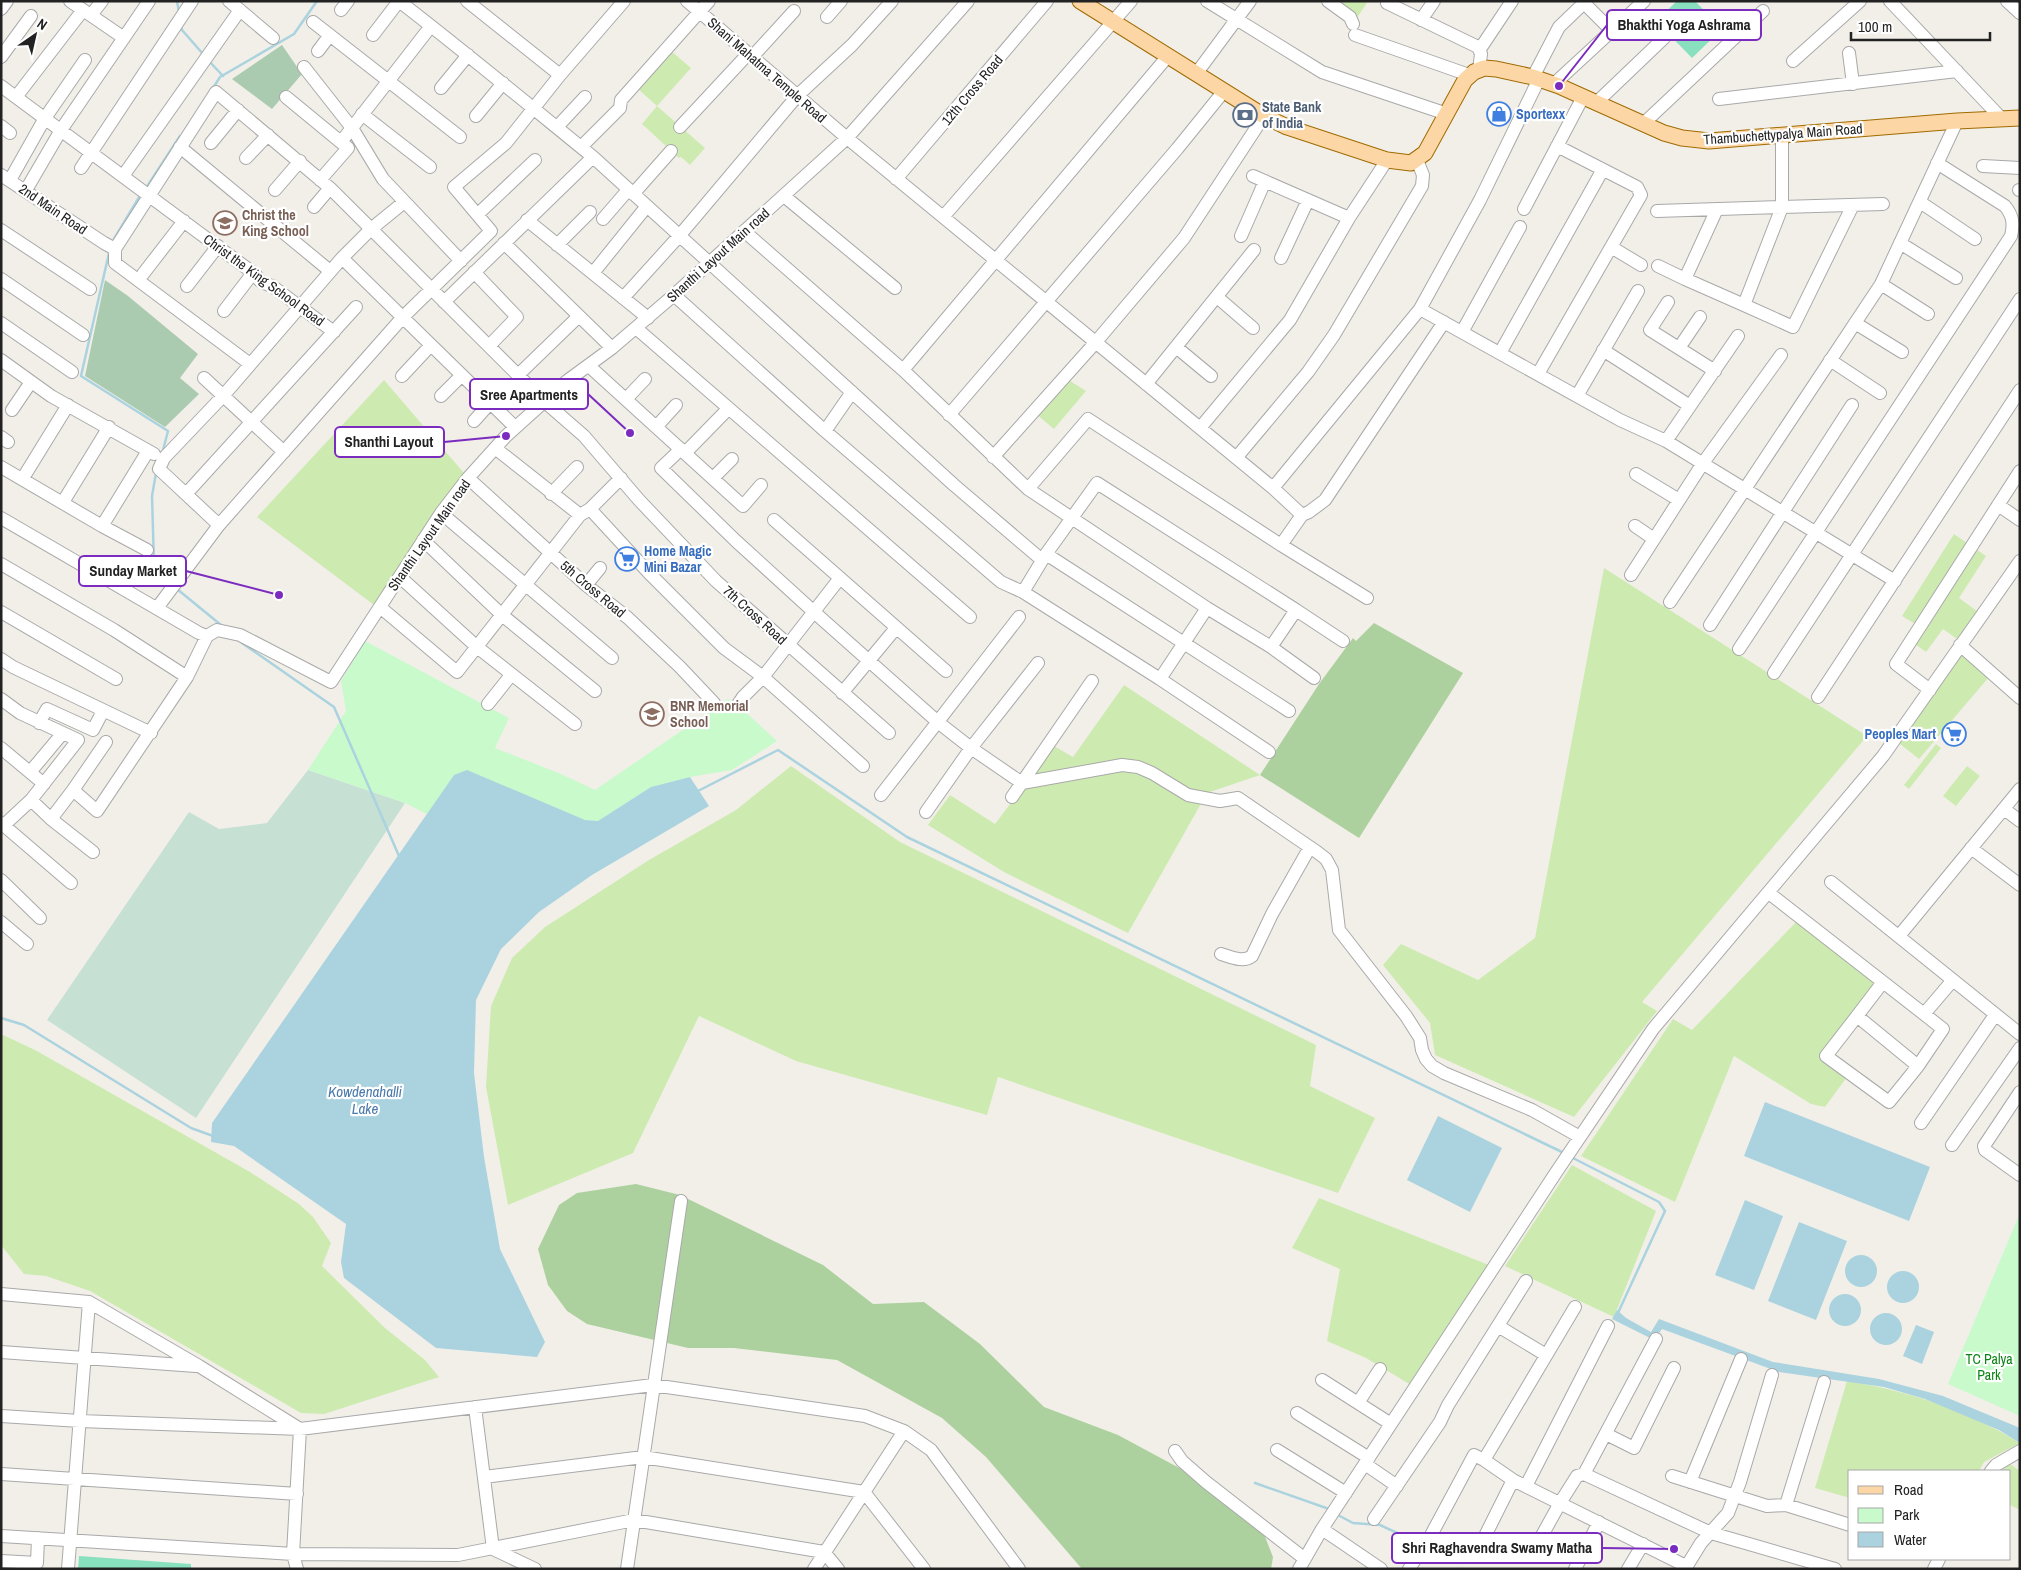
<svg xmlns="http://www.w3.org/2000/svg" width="2021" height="1570" viewBox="0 0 2021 1570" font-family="'Archivo Narrow',sans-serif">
<rect width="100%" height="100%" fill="#f2efe9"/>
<!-- grass -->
<path fill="#cdebb0" d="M1336,1h32l-11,17z
M671,51l20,17 -34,38 48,42 -15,17 -9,-8 -2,1 -37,-34 15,-18 -19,-17z
M1067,379l19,12 -32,38 -18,-15z
M384,380l80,93 -90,132 -117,-88z
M1954,534l32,22 -27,42 18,13 -20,28 -14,-10 -17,23 -18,-13 9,-14 -15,-9z
M1604,568l263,168 -225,266 15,9 -83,106 -139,-62 -5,-32 -47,-58 18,-21 77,36 57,-42z
M1961,651l28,26 -70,82 -19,-15z
M1124,685l136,90 -53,18 -79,140 -124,-61 -76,-47 22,-30 45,29 59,-78 19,11z
M1936,744l5,4 -32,41 -5,-4z
M791,766l109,76 416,203 -6,41 65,32 -37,75 -340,-116 -11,38 -191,-54 -97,-45 -66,137 -125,52 -22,-118 5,-81 21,-48 33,-31 104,-67 87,-50z
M1967,766l13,10 -24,30 -13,-10z
M1798,920l81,64 -58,72 26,21 -22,30 -14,-3 -77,-48 -59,146 -94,-46 92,-137 19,11z
M1,1034l34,16 215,122 49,32 14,13 18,26 -9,23 63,62 40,32 14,17 -115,37 -23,-1 -211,-122 -44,-15 -22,-2 -23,-29z
M1572,1165l84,46 -42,106 -109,-51z
M1319,1198l170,67 -78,120 -45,-27 -39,-17 13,-72 -48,-21z
M1847,1381c61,10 120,29 173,62l-36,19 -5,9h-129v27l-35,-10z
M2010,1464l10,7v39l-10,-5v-34h-10z"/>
<!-- forest -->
<path fill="#add19e" d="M1374,623l89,50 -104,165 -99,-63 59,-91 34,-46 3,3z
M636,1184l44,11 143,70 50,39 51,-2 56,42 64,63 74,28 78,42 62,42 15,38 -2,12h-189l-96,-112 -44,-39 -105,-58 -103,-12h-46l-101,-24 -20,-13 -19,-26 -10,-36 21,-44 18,-12z"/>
<!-- wetland -->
<path fill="#c6e0d4" d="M308,770l97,33 -209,315 -149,-98 142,-208 30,17 48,-6z"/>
<!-- cemetery -->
<path fill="#aacbaf" d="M282,45l20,29 -30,35 -40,-30z
M105,280l23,16 70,58 -18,24 19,16 -34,33 -80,-51z"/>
<!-- park -->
<path fill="#c8facc" d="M365,641l144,77 -14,30 66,26 34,16 133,-91 12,8 37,34 -45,29 -42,7 -39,10 -53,34 -13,-1 -131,-45 -27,39 -22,-11 -97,-33 38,-59 -5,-30z
M2020,1213v203l-72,-32z"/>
<!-- pitch -->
<path fill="#88e0be" d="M1677,1h18l27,28 -30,29 -36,-37z
M79,1556l112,8v5h-113z"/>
<!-- water -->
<path fill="#aad3df" d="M467,770l118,50 13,1 53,-34 39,-10 19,29 -117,69 -53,37 -38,37 -25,51 -2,73 10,84 16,92 45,93 -8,15 -101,-9 -92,-70 -3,-16 5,-38 -112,-78 -23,-4 1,-19 242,-348z
M1765,1102l165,65 -21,54 -165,-65z
M1438,1116l64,32 -32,64 -63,-32z
M1745,1200l38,16 -29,74 -39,-15z
M1799,1222l48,19 -31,79 -48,-19z
M1845 1271a16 16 0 1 1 32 0a16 16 0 1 1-32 0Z
M1887 1287a16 16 0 1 1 32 0a16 16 0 1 1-32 0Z
M1829 1310a16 16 0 1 1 32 0a16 16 0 1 1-32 0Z
M1617,1310l9,8 25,14 8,-13 114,43 106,17 64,17 77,32v15l-21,-13 -74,-31 -41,-12 -105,-15 -117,-43 -8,11 -42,-21z
M1870 1329a16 16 0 1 1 32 0a16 16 0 1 1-32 0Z
M1916,1325l18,7 -12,32 -19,-8z"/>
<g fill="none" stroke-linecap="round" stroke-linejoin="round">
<!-- stream -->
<path stroke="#aad3df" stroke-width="2.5" d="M177,1l2,11
M181,25l1,5 21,24
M208,60l15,16
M213,88l7,-11 74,-43 23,-33
M146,188l34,-52
M114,239l27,-45
M109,253l-28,123 87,55 -6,23
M156,473l-4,23 2,68 6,9 11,10
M177,589l44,36
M242,643l92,64 65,149
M698,791l80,-41 129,87 657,316
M1,1018l23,7 167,103 22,8
M1571,1157l88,45 6,9 -48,104
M1255,1483l74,26
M1336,1514l17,9 27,2 41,19
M1426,1546l34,17"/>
<!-- minor casing -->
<g stroke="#a9a9a9" stroke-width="14">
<path id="minor" d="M70,1l54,37
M229,1l44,37
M467,1l93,74
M687,1l160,137 426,350 29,27 -21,30
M1207,1l115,71 125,42
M1328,1l22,16 3,7
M1388,1l-1,2 91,44 3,7 -2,16
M1582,1l30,30
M1890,1l112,118
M2007,1l13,12
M1,9l6,-8
M341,10l7,-9
M91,15l11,-14
M827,17l14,-16
M1421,20l13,-19
M313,22l147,115
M373,35l26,-34c66,51 130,104 194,156l361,328 88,75
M1355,35l114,40
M1480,49l32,-48
M318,51l12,-16
M1849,53l4,31
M1,57l30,-41
M752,57l42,-46
M1793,61l67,-60
M304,67l48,61 31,51 78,82
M1196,74l54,-73
M1533,77l26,-50 25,-24
M1554,84l90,-83
M1,86l255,189c3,8 9,8 16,11l62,46
M441,88l27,-33
M16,97l67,-87
M286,97l62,51 -28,32
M1719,99l238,-28
M1596,103l68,-65
M362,114l68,53
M476,116l27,-33
M1643,124l120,-113
M1,126l9,7
M557,127l28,-30
M680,127l68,-73
M1782,136v71l101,-3
M341,142l90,-116
M211,143l27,-33
M180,147l150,124
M581,147l39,-39 1,-8 88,-99
M246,158l22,-23
M1983,166l37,2
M81,168l111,-167
M1,175l103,68 11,6
M123,176l117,-166
M1253,176l96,42
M896,179l151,-178
M10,180l35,-62 40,-58
M26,190l35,-60 88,-129
M275,190l25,-29
M2019,190h1
M633,194l38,-43
M784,196l111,92
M1920,202l55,37
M314,207l16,-19
M1524,209l59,-112
M1657,211l125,-4 -38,98 -59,-26 32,-70
M478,214l57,-54
M943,217l188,-216
M603,219l25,-29
M527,220l121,98
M1,230l89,59
M744,231l159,139 125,119 179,119 64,39
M1241,236l24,-55
M504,243l108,105
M1900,243l56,35
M557,245l33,-33
M1611,247l30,18
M342,258l173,169
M1281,258l27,-58
M1658,266l27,13
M474,272l43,45 -28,29
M593,273l54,-67
M143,274l41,-53
M1,279l82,56
M1881,284l47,30
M187,286l31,-40
M674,295l151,136 176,151 22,10
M1217,297l36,31
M623,298l57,-63 118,-140 54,-50 40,-44
M444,302l149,-145
M1668,302l-18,28 65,41
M1744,305l49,22 60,-122
M1420,309l200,111 46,21 229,140
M224,311l29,-38
M1,323l71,49
M1855,323l47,29
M636,328l334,289
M1462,332l58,-105
M1176,347l35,29
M1679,348l21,-31
M1603,350l87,56
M1500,353l102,-182
M1,360l50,36 103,58
M1830,360l50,33
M250,364l-135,-101v-14l101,-157 114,96 215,214 39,34 55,64 77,81 173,152
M589,366l154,140 18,-21
M903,370l265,-314
M1538,374l103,-179 -4,-8 -80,-41
M518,375l61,-59
M402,376l29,-31
M204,378l80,74
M1146,384l108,-134
M441,396l21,-21
M1577,396l61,-105
M626,399l19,-20
M12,410l19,-28
M949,415l228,-266 47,-58
M474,421l16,-18
M656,427l20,-22
M1200,428l90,-108 59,-102 38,-58
M825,431l27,-39
M1,437l7,5
M1666,441l72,-105
M495,448l85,67
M681,449l-20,19 75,73 78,71 125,111 32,25 51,35 100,-18 16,2 14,6 36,22 32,6 18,-3 79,54 9,7 6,11 7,60 67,86 14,22 2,12 4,9 6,7 12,7 88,37 48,27
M685,453l43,-44
M993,457l102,-114 89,-105 80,-122
M1236,458l72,-86 26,-37 88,-149 1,-11 -6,-15
M1,467l101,59 46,-75
M1636,474l43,26
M23,478l45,-73
M468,478l118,107 42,33 52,49 34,36
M713,478l19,-19
M1273,488l147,-179 60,-109 59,-121
M1028,489l60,-70 193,126 86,53
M186,494l170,-187
M551,494l26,-27
M63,502l46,-75
M1998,505l22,15
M590,509l59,64 75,75 39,29 100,89
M441,513l171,145
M1302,515l7,-3 16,-12 119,-178
M1,518l198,115 8,3
M774,520l172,151
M219,525l-60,-56 5,-11 59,-62 119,-138 29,-29 32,-26
M102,526l45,24
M1635,526l19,13
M423,540l79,75 93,76
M1046,554l243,157
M1,564l113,66 73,47
M1631,575l72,-112 78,-108
M400,577l77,70 98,77
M586,585l14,-17
M1670,602l211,-318 76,-163
M380,607l77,65 123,-157 10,-6 31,-31
M157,608l62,-83 184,-208 88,-86 -37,-44 52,-44 54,-68 64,-74
M1,612l115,67
M1710,625l142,-220
M1960,645l60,53
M1739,649l272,-413c3,-12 2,-20 -6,-30l-68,-43
M1,659l12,8 138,66
M1774,673l246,-374
M1314,678l-43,-31 25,-37 47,31
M1160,679l47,-71
M1930,690l-34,-26 124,-193
M842,693l54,-65
M1818,697l202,-307
M1,699l19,14 58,27 -47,60 -27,25
M488,704l23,-29
M737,706l6,-9 20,-20 77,-99
M39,723l8,-14 46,21 10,-19
M1,748l43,36
M1269,752l-109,-73 -137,-87 23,-38 51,-71 199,127
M31,771l31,-37
M73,790l33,-48
M881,795l138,-178
M1012,797l80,-116
M31,800l20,19 42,33
M2004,809l16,12
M926,812l45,-64 67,-85
M51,819l22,-29 24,21 90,-134 20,-41 10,-6 23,5 91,47 110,-169 27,-35 38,-42 61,-55 45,-33 62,-53 173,-157 121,-137
M1,823l70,60
M1971,848l49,37
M1,880l39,38
M1831,882l189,152
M1769,893l155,121 29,-34
M1,922l26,22
M1899,936l121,-147
M1221,954c10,3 22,9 31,2l20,-42 38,-67
M1857,1016l26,-34
M1918,1066l-61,-50 -31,40 63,46 29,-36 25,-37 -19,-15
M2020,1092l-36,54 1,4 35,25
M1921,1123l74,-108
M1952,1145l68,-97
M1,1294l88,8 110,64 101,63 -7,125 4,15
M1575,1307l-91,153 29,20 173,86
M1498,1326l48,29
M1,1352l195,14
M1322,1380l69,44
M1824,1382l-38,123 64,20
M1358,1403l22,-34
M475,1407l18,142 42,20
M1297,1413l72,45
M1,1416l79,5 220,8 353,-44 212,31 39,15 27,19 88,119
M1606,1434l28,14 40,-80
M1277,1450l69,43
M1175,1451l7,10 24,21 99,77
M1365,1464l32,22
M1991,1471l5,-6 24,-14
M1,1474l296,20
M1584,1474l72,-135
M1672,1476l95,30 19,-1
M484,1477l159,-20 221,35 60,77
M1690,1482l51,-123
M1526,1486l82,-160
M1374,1519l66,-97 8,-17 78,-124
M1322,1529l59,40
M1486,1534l27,-54
M1,1536l292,18 165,1 176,-35 190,32 14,17
M1430,1537l44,-82 10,5
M1534,1550l26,-47 17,-27 7,-2 127,59 124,36
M1,1561l36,2 1,-25
M68,1569l21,-267
M627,1569l54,-368
M814,1569l90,-138
M1299,1569l23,-40 235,-358 96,-142 230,-273 137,-195
M1409,1569l14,-22
M1575,1569l24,-47
M1628,1569l15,-25
M1685,1569l16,-26 27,-30 12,-31 32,-107
M1934,1569l5,-10"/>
</g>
<!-- major casing -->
<g stroke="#a06b00" stroke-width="17">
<path id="major" d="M1080,1l184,115 23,11 100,33 24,3 14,-10 40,-73 9,-8 10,-4 12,1 37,8 26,9 105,47 18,5 27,3 248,-20 63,-3"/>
</g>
<!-- minor -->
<use href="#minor" stroke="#fff" stroke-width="12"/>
<!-- major -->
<use href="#major" stroke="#fcd6a4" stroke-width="15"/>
</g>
<!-- icons -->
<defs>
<g id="shop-ring" transform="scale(1.25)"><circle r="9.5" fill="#fff" stroke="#3f7fe0" stroke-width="1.5"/><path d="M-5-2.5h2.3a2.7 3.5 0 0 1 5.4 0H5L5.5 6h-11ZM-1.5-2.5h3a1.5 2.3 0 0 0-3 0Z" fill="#3f7fe0"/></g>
<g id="bank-ring" transform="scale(1.25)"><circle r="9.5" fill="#fff" stroke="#5c6f8a" stroke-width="1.5"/><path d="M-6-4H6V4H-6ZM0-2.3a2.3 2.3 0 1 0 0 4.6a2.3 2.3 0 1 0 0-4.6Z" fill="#5c6f8a"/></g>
<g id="school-ring" transform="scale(1.25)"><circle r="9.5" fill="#fff" stroke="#8d6e63" stroke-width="1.5"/><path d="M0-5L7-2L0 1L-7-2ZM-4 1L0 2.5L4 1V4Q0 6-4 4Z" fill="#8d6e63"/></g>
<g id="supermarket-ring" transform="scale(1.25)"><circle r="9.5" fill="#fff" stroke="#3f7fe0" stroke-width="1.5"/><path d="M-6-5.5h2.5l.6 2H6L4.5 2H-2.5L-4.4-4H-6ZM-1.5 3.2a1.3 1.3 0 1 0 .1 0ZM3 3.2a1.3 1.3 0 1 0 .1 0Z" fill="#3f7fe0"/></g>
</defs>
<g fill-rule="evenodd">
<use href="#shop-ring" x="1499" y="114"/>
<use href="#bank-ring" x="1245" y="115"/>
<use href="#school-ring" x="225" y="223"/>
<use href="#supermarket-ring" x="627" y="559"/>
<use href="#school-ring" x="652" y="714"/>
<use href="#supermarket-ring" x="1954" y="734"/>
</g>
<g text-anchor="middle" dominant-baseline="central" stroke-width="4.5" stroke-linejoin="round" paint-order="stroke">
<!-- street labels -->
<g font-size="14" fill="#222" stroke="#fff">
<text transform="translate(767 70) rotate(41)">Shani Mahatma Temple Road</text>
<text transform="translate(972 90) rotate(-50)">12th Cross Road</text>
<text transform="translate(1783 134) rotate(-4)">Thambuchettypalya Main Road</text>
<text transform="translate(53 209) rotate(34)">2nd Main Road</text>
<text transform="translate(718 255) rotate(-42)">Shanthi Layout Main road</text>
<text transform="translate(264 280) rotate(36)">Christ the King School Road</text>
<text transform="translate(429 535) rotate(-55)">Shanthi Layout Main road</text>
<text transform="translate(593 589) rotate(40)">5th Cross Road</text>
<text transform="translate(755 615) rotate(42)">7th Cross Road</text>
</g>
<!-- service labels -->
<g font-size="14" font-weight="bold" fill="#4e5e75" stroke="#fff" text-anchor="start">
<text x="1262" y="107">State Bank<tspan x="1262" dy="16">of India</tspan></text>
</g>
<!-- shop labels -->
<g font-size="14" font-weight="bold" fill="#366cbe" stroke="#fff" text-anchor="start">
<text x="1516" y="114">Sportexx</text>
<text x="644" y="551">Home Magic<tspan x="644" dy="16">Mini Bazar</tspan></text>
<text x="1936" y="734" text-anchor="end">Peoples Mart</text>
</g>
<!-- education labels -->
<g font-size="14" font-weight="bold" fill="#785e54" stroke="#fff" text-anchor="start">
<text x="242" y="215">Christ the<tspan x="242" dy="16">King School</tspan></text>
<text x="670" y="706">BNR Memorial<tspan x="670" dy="16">School</tspan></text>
</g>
<!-- park labels -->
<g font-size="14" fill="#0c8416" stroke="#fff">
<text x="1989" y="1359">TC Palya<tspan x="1989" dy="16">Park</tspan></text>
</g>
<!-- water labels -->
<g font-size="15" font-style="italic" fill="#4a7aab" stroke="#fff">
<text x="365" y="1091">Kowdenahalli<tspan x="365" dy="17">Lake</tspan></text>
</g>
</g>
<!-- callouts -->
<path fill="none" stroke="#7b2cbf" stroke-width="2" d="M1559 86L1607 25M630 433L588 394M506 436L444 442M279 595L186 571M1674 1549L1602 1548"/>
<g fill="#7b2cbf" stroke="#fff" stroke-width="2">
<circle cx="1559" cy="86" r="5"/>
<circle cx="630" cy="433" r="5"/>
<circle cx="506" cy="436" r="5"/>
<circle cx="279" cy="595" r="5"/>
<circle cx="1674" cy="1549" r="5"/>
</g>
<g fill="#fff" stroke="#7b2cbf" stroke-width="2">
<rect x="1607" y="10" width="154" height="30" rx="5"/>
<rect x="470" y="379" width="118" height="30" rx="5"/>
<rect x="335" y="427" width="109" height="30" rx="5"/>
<rect x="79" y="556" width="107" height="30" rx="5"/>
<rect x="1392" y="1533" width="210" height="30" rx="5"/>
</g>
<g font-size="15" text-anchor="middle" font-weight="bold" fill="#222">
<text x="1684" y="30">Bhakthi Yoga Ashrama</text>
<text x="529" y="400">Sree Apartments</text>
<text x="389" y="447">Shanthi Layout</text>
<text x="133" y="576">Sunday Market</text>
<text x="1497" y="1553">Shri Raghavendra Swamy Matha</text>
</g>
<!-- border -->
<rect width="2021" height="1570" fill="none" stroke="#222222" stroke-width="5"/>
<!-- legend -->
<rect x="1848" y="1470" width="162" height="90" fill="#ffffff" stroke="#a7a7a7"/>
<rect x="1858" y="1486" width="25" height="8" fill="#fcd6a4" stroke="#a7a7a7"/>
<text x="1894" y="1495" font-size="15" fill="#222222">Road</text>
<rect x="1858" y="1508" width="25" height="15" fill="#c8facc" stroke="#a7a7a7"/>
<text x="1894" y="1520" font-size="15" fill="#222222">Park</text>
<rect x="1858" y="1532" width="25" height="15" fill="#aad3df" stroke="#a7a7a7"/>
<text x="1894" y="1545" font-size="15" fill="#222222">Water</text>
<!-- north arrow -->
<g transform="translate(35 35) rotate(34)" stroke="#ffffff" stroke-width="4" paint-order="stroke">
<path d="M0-4L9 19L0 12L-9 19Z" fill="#222222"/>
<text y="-8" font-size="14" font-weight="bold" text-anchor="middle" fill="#222222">N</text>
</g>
<!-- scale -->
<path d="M1851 32v8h139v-8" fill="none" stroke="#222222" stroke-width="2.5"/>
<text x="1858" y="32" font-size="15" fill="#222222" stroke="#ffffff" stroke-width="4" paint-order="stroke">100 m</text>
</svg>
